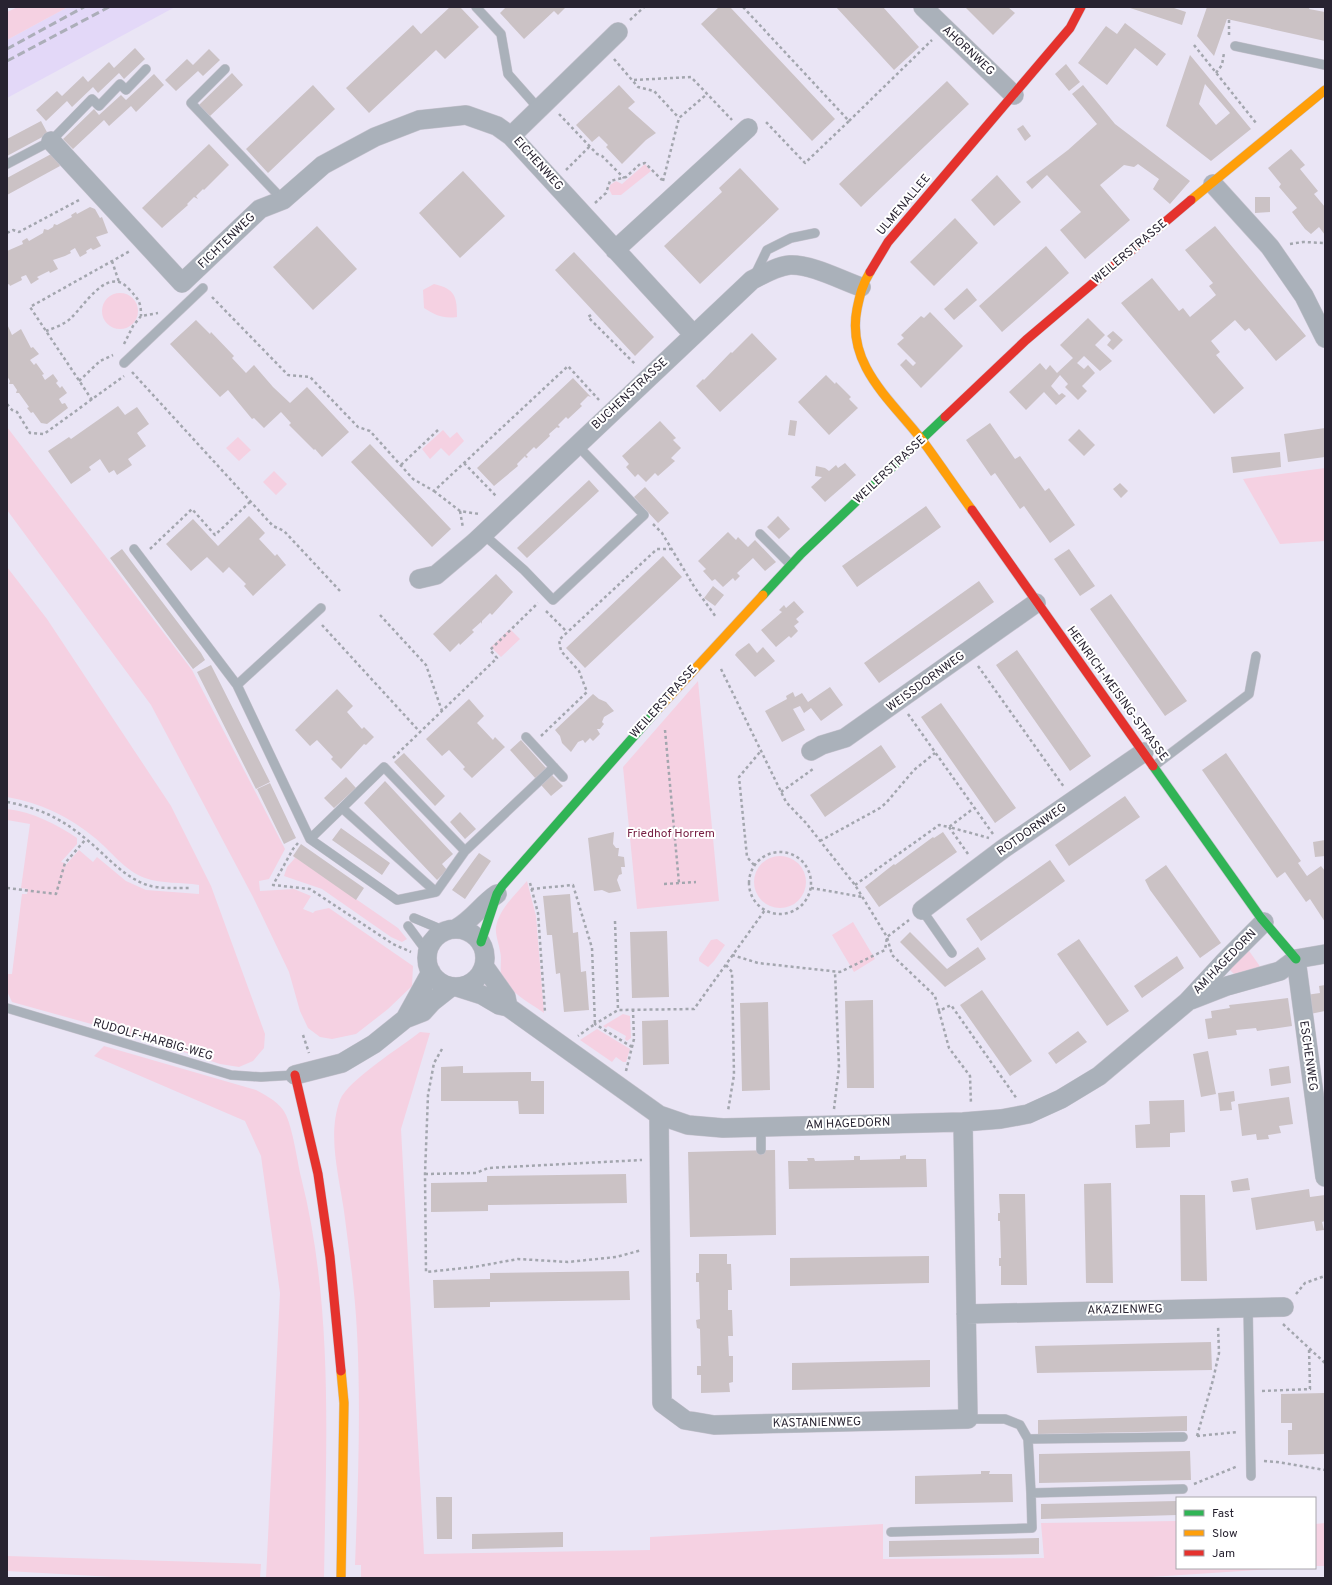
<svg xmlns="http://www.w3.org/2000/svg" width="1332" height="1585" viewBox="0 0 1332 1585" font-family="Overpass,sans-serif">
<rect width="100%" height="100%" fill="#eae5f5"/>
<!-- built -->
<path fill="#e3d8f8" d="M68,7h107l-168,91v-58z"/>
<!-- green -->
<path fill="#f5d1e2" d="M18,7h50l-61,33v-28z
M645,164l6,7 -30,24h-9l-3,-6 1,-4 6,-4 6,3z
M434,284c21,5 23,12 23,33 -14,2 -22,-2 -33,-9l-1,-18z
M102 311a18 18 0 1 1 36 0a18 18 0 1 1-36 0Z
M7,427l185,243 93,179 -16,30 -10,2 1,10 34,-2 17,7 -8,13 10,4 2,-2 14,-3 84,58 -1,20 -24,23 -32,25 -24,5 -12,-2 -12,-9 -8,-17 -11,-39 -36,-75 -102,-192 -144,-195z
M443,430l7,8 7,-6 7,9 -15,15 -8,-8 -11,11 -8,-10z
M238,437l13,13 -12,11 -13,-13z
M1325,468v73l-45,3 -37,-65z
M274,471l13,13 -11,11 -13,-13z
M7,567l40,52 124,187 40,80 54,148 -1,14 -11,13 -14,6 -19,-3 -82,-27 -126,-35 -5,-11v-17h5l10,-80h5l1,-5 -7,-1 9,-64 -23,-4v-11c26,3 49,15 70,29v6l-16,18 4,1 -1,4 15,-17 14,12 4,-5 29,24 20,9 53,4v-9c-18,-3 -37,-1 -54,-7 -20,-7 -35,-28 -50,-40 -26,-22 -55,-35 -88,-41z
M510,629l10,10 -19,18 -10,-10z
M698,681l21,220 -82,8 -14,-142z
M292,855l106,73 9,11 -5,3 -11,-5 -69,-48 -38,-13 3,-9 8,-9z
M754 882a26 26 0 1 1 52 0a26 26 0 1 1-52 0Z
M527,881l9,35 8,97c-14,-10 -38,-22 -43,-40 -1,-7 1,-14 -1,-22 -1,-7 -5,-17 -4,-24 3,-18 20,-33 31,-46z
M853,922l22,37 -21,13 -22,-37z
M717,939l8,6 -11,16 -6,6 -9,-6v-3l12,-18z
M1247,948l12,17 2,6 -26,4 -6,-6z
M623,1014l7,2 1,22 -4,3 -2,-2 1,-3 -18,-10 -2,2 -3,-2z
M597,1029l33,20 -4,13h-3l-7,-5 -4,5 -32,-22z
M420,1032l10,1 -29,96 23,425 226,-4v-13l233,-13v35l161,-1 -3,-35 136,-2v47h110l-151,10h-775v-13h-6c3,-78 6,-155 2,-233 -2,-41 -8,-81 -13,-121 -5,-35 -17,-76 -4,-111 8,-20 61,-53 80,-68z
M104,1046l152,44c11,6 25,13 30,25 7,15 11,44 15,62 33,131 25,267 23,401h-58l14,-285 -19,-137 -16,-35 -151,-65z
M1325,1523v43h-10v-42z
M7,1556l254,8 -1,14h-129l-124,-7z"/>
<!-- building -->
<path fill="#cbc2c5" fill-rule="evenodd" d="M450,7h10l19,20 -34,32 -9,-9 -67,63 -23,-25 67,-63 8,9z
M506,7h60l-8,8 -4,-4 -30,28 -24,-26z
M719,7h11l105,112 -23,22 -111,-117z
M836,7h47l36,40 -25,23z
M965,7h43l7,6 -22,22z
M1127,7h44l15,5 -4,13z
M1207,7h103l-1,2 16,3v29l-98,-22 -13,37 -17,-20z
M1125,23l41,31 -9,12 -22,-18 -28,37 -29,-22 28,-37 11,8z
M135,48l10,11 -21,20 -5,-6 -21,20 -5,-6 -21,20 -5,-6 -21,20 -10,-11 21,-19 5,5 21,-20 5,6 21,-20 5,6z
M209,49l11,11 -17,16 -5,-5 -22,20 -11,-11 22,-21 6,6z
M1190,55l61,74 -40,32 -45,-35zM1205,84l25,29 -14,12 -17,-21z
M1066,64l14,18 -11,9 -14,-17z
M232,73l11,12 -33,31 -11,-11z
M154,74l10,11 -28,27 -5,-6 -22,20 -5,-6 -31,29 -10,-10 31,-30 5,6 22,-20 5,5z
M947,81l22,23 -108,103 -22,-23z
M313,85l22,24 -67,64 -22,-24z
M619,85l16,17 -7,6 28,25 -10,7 -24,24 -16,-17 2,-2 -9,-9 -7,6 -16,-17z
M1083,85l32,39 75,57 -20,23 -17,-15 6,-10 -21,-15 -4,3 -10,-2 -24,20 30,35 -45,39 -25,-29 21,-18 -34,-37 -15,14 -6,-7 42,-32 29,-26 -25,-30z
M41,121l7,13 -41,22v-17z
M1023,125l8,11 -6,5 -8,-12z
M209,144l20,21 -25,25 -1,-1 -7,7 2,3 -4,-2 -7,7 1,1 -26,23 -20,-20z
M1291,149l14,16 -5,4 18,22 -4,3 11,13v28l-6,-8 -8,7 -6,-5 -13,-17 5,-4 -18,-21 2,-3 -13,-16z
M53,153l7,13 -53,29v-17z
M740,168l39,41 -79,75 -36,-38 58,-54 -3,-4z
M463,171l42,45 -45,42 -41,-45z
M997,175l24,27 -27,24 -23,-26z
M1255,197h15v15l-15,1z
M90,207l5,2 5,9 2,-1 6,16 -12,4 5,9 -8,4 -2,-2 -5,3 1,2 -7,4 -5,-9 -5,3 1,2 -6,3 -12,4 5,9 -8,4 -1,-2 -12,6 2,2 -8,5 -5,-9 -5,2 1,3 -12,6 -1,-2 -2,1v-34l16,-7 -1,-3 5,-3 2,3 14,-8 1,-4 4,1 5,-3 1,-3 3,1 15,-8 -1,-2 5,-3 1,2z
M955,218l23,25 -44,43 -24,-24z
M317,226l40,43 -44,41 -40,-43z
M1215,226l91,110 -30,25 -27,-33 -4,3 -10,-11 -24,21 9,11 -4,3 28,33 -30,26 -93,-111 31,-25 27,33 4,-3 7,9 26,-22 -7,-9 4,-3 -28,-33z
M1046,246l23,27 -67,59 -23,-26z
M574,252l80,85 -19,19 -80,-86z
M967,288l10,12 -23,20 -10,-11z
M930,312l33,34 -42,42 -21,-23 6,-6 7,7 3,-3 -19,-19 7,-6 -3,-3 20,-19 3,2z
M1088,318l17,17 -10,10 17,16 -12,10 -16,-15 -7,7 7,6 4,-4 7,8 -13,13 5,5 -9,9 -13,-13 3,-3 -8,-9 -9,11 8,9 3,-2 4,3 -10,9 -12,-13 -18,18 -17,-18 31,-29 6,7 4,-5 7,8 16,-15 -13,-13z
M196,320l14,14 1,-2 23,24 -2,2 14,15 8,-8 19,22 17,16 17,-16 42,45 -27,25 -7,-8 -1,1 -25,-25 2,-2 -10,-11 -17,16 -10,-10 -2,1 -24,-29 -8,7 -50,-53z
M7,324l5,11 9,-6 10,19 2,-1 6,7 -9,6 4,5 2,-2 8,11 -2,1 3,5 8,-6 5,7 -2,2 4,5 2,-2 5,7 -8,6 3,5 3,-1 3,5 -21,16 -6,-1 -8,-11 -2,1 -4,-5 2,-1 -10,-14h-3l1,-3 -4,-6h-4l1,-3 -3,-5z
M1113,331l10,9 -10,10 -6,-5 4,-5 -4,-4z
M752,333l25,26 -57,53 -24,-26 7,-7 1,1 27,-28 1,1z
M826,375l9,9 1,-2 15,15 -2,2 9,9 -29,27 -31,-33z
M573,378l18,19 -3,-1 -8,8 2,2 -14,13 -2,-2 -8,8 2,2 -2,1 -1,-1 -8,7 1,2 -14,13 -2,-2 -8,8 2,2 -2,1 -1,-2 -8,8 1,2 -24,20 -17,-18z
M118,406l7,9 12,-8 12,17 -12,9 9,13 -18,13 4,6 -15,10 -3,-5 -5,3 -9,-14 -11,8 2,3 -20,14 -23,-33 21,-14 2,2z
M790,420l7,1 -2,15 -7,-1z
M660,421l16,17 -3,2 8,8 -10,10 4,3 -17,15 -3,-3 -9,9 -8,-8 -3,3 -9,-10 3,-3 -7,-8z
M990,423l25,36 5,-3 25,35 4,-3 26,37 -25,18 -26,-37 -4,3 -25,-36 -4,3 -25,-36z
M1325,428v29l-37,5 -4,-28z
M1079,429l16,16 -11,11 -16,-16z
M370,444l81,85 -19,18 -81,-85z
M1280,452l1,15 -48,6 -2,-16z
M845,463l11,12 -31,27 -14,-15 11,-10 -7,-1 1,-10 9,2 4,3 7,-6 2,3z
M589,480l10,11 -72,67 -10,-10z
M1120,483l8,8 -7,7 -8,-9z
M645,487l24,26 -11,10 -24,-26z
M926,506l15,21 -84,60 -15,-21z
M249,516l16,17 -6,6 16,17 2,-2 9,11 -33,31 -9,-10 2,-2 -17,-17 -6,6 -16,-16 -16,14 -25,-27 27,-25 25,27z
M778,516l12,13 -11,10 -12,-12z
M728,532l8,8 2,-3 10,10 7,-7 21,22 -11,9 -12,-13 -16,15 3,3 -5,5 -2,-3 -10,9 -8,-8 -3,2 -9,-10 3,-2 -8,-8z
M122,549l79,104 4,7 -12,9 -83,-111z
M1069,549l26,37 -15,10 -26,-37z
M663,556l19,21 -97,91 -19,-20z
M496,574l17,18 -21,23 -2,-2 -8,8v3l-1,-2 -9,8 2,2 -14,13 -1,-2 -9,9 -17,-18z
M979,581l15,21 -115,81 -15,-20z
M713,586l11,9 -9,11 -11,-8z
M1111,594l76,107 -22,15 -75,-107z
M794,601l10,11 -8,7 3,3 -5,4 4,5 -7,7 -2,-2 -13,11 -15,-17 21,-18 -3,-2 5,-5 2,3z
M749,643l8,10 6,-6 12,14 -20,16 -20,-22 2,-3z
M1017,650l74,106 -21,15 -74,-106z
M211,665l59,117 -14,7 -59,-117z
M830,687l13,18 -22,16 -10,-13 -7,5 -4,-7 -7,3 12,21 -23,12 -17,-31 22,-12 -1,-3 7,-4 2,5 7,-4 6,9z
M337,689l16,17 -6,6 15,17 2,-2 10,10 -8,8 -2,-1 -23,25 -10,-10 2,-2 -16,-17 -7,6 -15,-16z
M593,694l6,5 7,3 8,9 -10,6 -2,5 2,2 -4,5h-3l3,5 -7,7 -3,-3 -5,5 -2,-3 -5,2 -7,10 -9,-9 -2,-7 -5,-6z
M469,699l15,17 -7,7 16,17 2,-3 10,10 -33,31 -9,-9 2,-2 -16,-17 -7,6 -16,-17z
M941,703l75,105 -21,15 -74,-106z
M521,740l26,29 -11,10 -26,-29z
M881,745l15,22 -71,50 -15,-22z
M404,753l41,43 -10,10 -41,-44z
M1226,753l75,108 -3,2 9,13 14,-10 4,5v51l-15,-23 -4,3 -21,-30 -8,6 -75,-108z
M552,775l11,11 -12,10 -10,-11z
M346,777l10,11 -22,20 -10,-10z
M385,781l68,73 -11,10 5,6 -10,10 -73,-77z
M270,783l26,55 -12,6 -27,-55z
M1125,796l15,21 -71,49 -14,-21z
M460,812l16,17 -11,10 -15,-17z
M341,828l49,35 -8,12 -50,-35z
M614,832l-1,12 3,4h3l-1,8 6,1 1,10h-4l1,7 -3,1 -2,5 4,11 -12,2 -7,-3 -8,1 -6,-53z
M943,832l14,20 -78,55 -14,-20 29,-23 1,1 38,-28 1,1z
M1325,840v16l-10,1 -2,-15z
M301,844l63,44 -8,12 -63,-44z
M479,853l12,8 -26,38 -13,-9z
M1050,860l15,21 -84,60 -15,-22z
M1166,865l55,78 -21,15 -50,-68 -5,-10z
M570,894l3,39 5,-1 3,40 5,-1 3,39 -25,2 -4,-39 -4,1 -4,-39h-5l-4,-39z
M667,931l2,66 -37,1 -2,-66z
M910,932l37,37 31,-22 8,12 -41,28 -45,-45z
M1079,939l50,72 -22,15 -50,-72z
M1177,956l7,12 -42,30 -8,-12z
M1325,985v26l-15,3 -4,-19 14,-2 -1,-7z
M982,990l50,71 -22,15 -50,-71z
M1288,998l4,28 -35,5 -1,-3 -20,2 1,5 -29,4 -3,-20 7,-1 -1,-7 19,-3 -1,-3z
M873,1000l1,88h-27l-2,-87z
M768,1002l2,88 -28,1 -2,-88z
M668,1020l1,44 -26,1 -1,-44z
M1078,1031l9,11 -31,22 -8,-11z
M1208,1051l8,43 -15,3 -8,-43z
M463,1066v7l68,-1v9h13v33h-25l-1,-13h-77v-34z
M1289,1066l2,17 -20,3 -2,-17z
M1234,1091l1,10 -4,1 1,8 -12,1 -2,-18z
M1289,1097l4,27 -14,2 2,7 -13,2 1,4 -12,1 -1,-6 -14,2 -4,-32z
M1184,1100l1,32 -15,1v14l-34,1 -1,-23 15,-1 -1,-23z
M775,1150l1,85 -86,2 -2,-85z
M906,1155v4h20l1,28 -138,2 -1,-28h20l-1,-3h7l1,3 39,-1v-4h6v4l40,-1v-3z
M626,1174l1,29 -139,2v6l-57,1v-29l56,-1v-6z
M1248,1178l2,12 -17,2 -2,-11z
M1111,1183l2,100h-27l-2,-99z
M1309,1189l1,8 15,-2v26l-3,1 2,8 -8,1 -2,-10 -58,9 -5,-32z
M999,1194h26l2,91h-26v-19h-2v-8h2l-1,-37h-2v-8h2z
M1180,1195h25l2,86h-26z
M699,1254h28v10h4l1,26h-4v20h4l1,26h-5l1,20h4v26l-4,1 1,9 -29,1v-18h-4v-9h4l-1,-37 -3,-1 -1,-8 4,-1 -1,-37h-3v-9h3z
M929,1256v27l-139,3v-28z
M629,1271l1,29 -140,2v5l-56,1 -1,-28 57,-1v-6z
M1211,1342l1,28 -175,3 -2,-27z
M930,1360v27l-138,3v-27z
M1325,1393v61l-37,1v-25h4v-7h-11v-29z
M1187,1416v15l-149,3v-14z
M1190,1451l1,29 -152,3v-29z
M981,1471h9l-1,3h23l1,28 -98,2v-28l66,-2z
M436,1497h16v42h-15z
M1177,1501v14l-136,4v-15z
M563,1532v15l-91,2v-15z
M1039,1538v16l-150,3v-16z"/>
<g fill="none" stroke-linecap="round" stroke-linejoin="round">
<!-- lane casing -->
<g stroke="#c8c4d0" stroke-width="10">
<path id="lane" d="M476,7l25,27 7,40 31,35
M1235,46l90,19
M225,69l-34,34 92,97
M7,164l44,-23 41,-42 7,7 21,-22 6,6 20,-21
M754,277l13,-27 24,-12 24,-5
M124,363l79,-75
M483,534l41,36 29,30 91,-85 -68,-71
M760,534l31,31
M134,549l103,136 73,154 87,61 39,-8 29,-41 89,-84
M237,685l84,-77
M526,737l37,40
M1154,766l95,-72 7,-38
M310,839l32,-31
M436,892l-94,-84 42,-41 81,84
M922,910l30,43
M414,918l31,13
M408,926l20,27
M7,1008l224,67 30,2 34,-2
M761,1127v23
M1248,1307l3,169
M968,1419h37l15,6 8,14 155,-2
M1028,1439l3,54 152,-4
M891,1532l141,-4 -1,-35"/>
</g>
<!-- street casing -->
<g stroke="#c8c4d0" stroke-width="20">
<path id="street" d="M923,7l91,88
M511,136l107,-104
M51,141l131,142 78,-74 23,-9 40,-35 52,-28 44,-17 47,-5 31,11 14,10 182,198
M1213,184l57,63 34,49 21,42
M615,250l133,-122
M419,579l17,-4 39,-33 277,-262c12,-6 25,-14 38,-15 21,-1 51,15 71,22
M811,751l11,-6 23,-7 191,-135
M922,910l81,-61 141,-97
M457,928c16,-9 25,-24 40,-34
M427 958a29 29 0 1 1 58 0a29 29 0 1 1-58 0Z
M1296,959l29,218
M484,966l22,31 2,10
M457,987l25,8 17,10 9,2 151,108 29,10 35,3 240,-6 38,-3 27,-5 33,-15 38,-23 88,-74 38,-41 39,-39
M1191,1000l36,-14 53,-15 16,-12 29,-5
M405,1019l26,-47
M295,1075l47,-12 32,-19 31,-25 18,-7 9,-10 19,-15
M659,1115l3,288 23,17 29,5 254,-6 -5,-297
M966,1314l318,-7"/>
</g>
<!-- fast casing -->
<g stroke="#c8c4d0" stroke-width="10">
<path id="fast" d="M763,595l38,-41 144,-137
M1153,766l108,152 35,41
M481,942l16,-48 5,-8 156,-177"/>
</g>
<!-- slow casing -->
<g stroke="#c8c4d0" stroke-width="10">
<path id="slow" d="M1191,200l134,-110
M870,272c-8,13 -10,23 -13,37 -11,56 34,91 65,131 17,23 33,47 50,70
M658,709l105,-114
M341,1578l3,-175 -3,-32"/>
</g>
<!-- jam casing -->
<g stroke="#c8c4d0" stroke-width="10">
<path id="jam" d="M870,272l18,-30 182,-214 11,-21
M945,417l81,-77 165,-140
M972,510l181,256
M295,1075l23,99 12,83 11,114"/>
</g>
<!-- path -->
<path stroke="#a3a6ae" stroke-width="2.5" stroke-dasharray="3 3" stroke-linecap="butt" d="M743,7l106,114 -44,42 -39,-41
M630,20l14,-13
M1229,35v-15
M1194,45l62,78
M614,59l24,28 16,4 25,27
M1216,73l6,-8 2,-12
M634,80l57,-3 41,43
M559,114l38,40 5,2 22,22
M849,121l83,-81
M566,170l24,-24
M663,181l16,-63 28,-24
M595,203l11,-10 4,-12 16,-4 14,-13 5,-1 17,17
M7,233l6,-3 6,2 62,-33
M1290,244l13,-2 22,1
M112,261l7,21
M212,297l76,78 22,2 48,50 12,4 43,48 21,12 134,-125 31,34
M591,315l-3,2 48,48
M46,331c8,-3 19,-7 25,-13 14,-13 37,-53 58,-29 10,11 12,13 12,27
M124,344l9,-18 8,-10 17,-3
M132,372l141,154 11,5 56,60
M79,381l21,-20 13,-6
M92,400l-62,-93 100,-56
M7,404l5,6 5,2 13,21 14,1 80,-58
M464,463l33,34
M401,465l37,-35
M434,491l26,20 19,3
M460,511l3,17
M653,524l9,9 33,55 21,29
M150,549l42,-40 23,26 36,-34
M546,611l21,21
M380,615l46,50 16,46
M322,625l98,107
M978,666l86,121
M721,669l65,133 20,21 49,62 32,52 5,18 43,41 4,15 12,-6 66,94
M908,714l85,120
M665,730l14,153
M541,736l46,-44 -8,-21 -18,-20 -2,-11 98,-91h15
M393,758l104,-100 -7,-8 48,-47
M781,792l32,-23
M7,802c32,6 54,16 79,37 20,16 36,37 61,46 12,4 30,3 43,3
M820,841l60,-33 6,-5 28,-33 21,-17
M298,843l-5,6 -20,36 37,4 83,55 18,8
M749 883a31 31 0 1 1 62 0a31 31 0 1 1-62 0Z
M968,854l-19,-27 40,11
M754,865l-7,-8 -8,-80 21,-25
M530,883l8,30 7,99
M664,884l32,-2
M855,885l84,-60 10,2 25,-19
M7,888l49,6 9,-31 21,-24
M811,888l52,9
M531,889l42,-4 19,63 3,76 -17,12
M615,921l3,89
M732,955l26,8 82,9 45,-22 2,-13 22,-17
M726,965l6,7 2,103 -6,36
M939,1011l10,37 21,28 1,28
M303,1035l6,18
M632,1047l-37,-23 23,-14 76,-1 71,-99
M442,1049l-8,14 -6,32 -3,79 1,98 48,-5 44,-8 50,3 48,-5 26,-7
M626,1071l8,-32 -1,-29
M834,1109l5,-42 -4,-95
M425,1174l51,-1 12,-5 154,-8
M1296,1294l9,-11 20,-7
M1283,1324l42,39
M1262,1391l48,-2 -1,-41
M1197,1436l16,-56 6,-27 -1,-28
M1197,1436l41,-4
M1264,1461l13,1 48,8
M1194,1484l44,-18"/>
<!-- lane -->
<use href="#lane" stroke="#aab1ba" stroke-width="9"/>
<!-- street -->
<use href="#street" stroke="#aab1ba" stroke-width="19"/>
<!-- fast -->
<use href="#fast" stroke="#30b455" stroke-width="9"/>
<!-- slow -->
<use href="#slow" stroke="#ff9f0a" stroke-width="9"/>
<!-- jam -->
<use href="#jam" stroke="#e5322d" stroke-width="9"/>
<!-- rail -->
<path stroke="#acaeb9" stroke-width="3" stroke-dasharray="8 4" stroke-linecap="butt" d="M7,49l77,-42
M7,61l102,-54"/>
</g>
<g text-anchor="middle" dominant-baseline="central" stroke-width="4" stroke-linejoin="round" paint-order="stroke">
<!-- street labels -->
<g font-size="12" fill="#282331" stroke="#fff">
<text transform="translate(968 51) rotate(43)">AHORNWEG</text>
<text transform="translate(538 164) rotate(48)">EICHENWEG</text>
<text transform="translate(904 205) rotate(-50)">ULMENALLEE</text>
<text transform="translate(227 241) rotate(-44)">FICHTENWEG</text>
<text transform="translate(1130 252) rotate(-40)">WEILERSTRASSE</text>
<text transform="translate(630 394) rotate(-43)">BUCHENSTRASSE</text>
<text transform="translate(890 470) rotate(-43)">WEILERSTRASSE</text>
<text transform="translate(926 682) rotate(-36)">WEISSDORNWEG</text>
<text transform="translate(1117 694) rotate(54)">HEINRICH-MEISING-STRASSE</text>
<text transform="translate(664 702) rotate(-48)">WEILERSTRASSE</text>
<text transform="translate(1032 830) rotate(-35)">ROTDORNWEG</text>
<text transform="translate(1225 962) rotate(-46)">AM HAGEDORN</text>
<text transform="translate(153 1040) rotate(16)">RUDOLF-HARBIG-WEG</text>
<text transform="translate(1308 1056) rotate(82)">ESCHENWEG</text>
<text transform="translate(848 1124) rotate(-2)">AM HAGEDORN</text>
<text transform="translate(1125 1310) rotate(-1)">AKAZIENWEG</text>
<text transform="translate(817 1423) rotate(-1)">KASTANIENWEG</text>
</g>
<!-- park labels -->
<g font-size="12" fill="#792345" stroke="#fff">
<text x="671" y="834">Friedhof Horrem</text>
</g>
</g>
<!-- border -->
<rect width="1332" height="1585" fill="none" stroke="#282331" stroke-width="16"/>
<!-- legend -->
<rect x="1176" y="1497" width="140" height="72" fill="#ffffff" stroke="#a9a7ad"/>
<rect x="1184" y="1510" width="20" height="6" fill="#30b455" stroke="#a9a7ad"/>
<text x="1212" y="1517" font-size="12" fill="#282331">Fast</text>
<rect x="1184" y="1530" width="20" height="6" fill="#ff9f0a" stroke="#a9a7ad"/>
<text x="1212" y="1537" font-size="12" fill="#282331">Slow</text>
<rect x="1184" y="1550" width="20" height="6" fill="#e5322d" stroke="#a9a7ad"/>
<text x="1212" y="1557" font-size="12" fill="#282331">Jam</text>
</svg>
